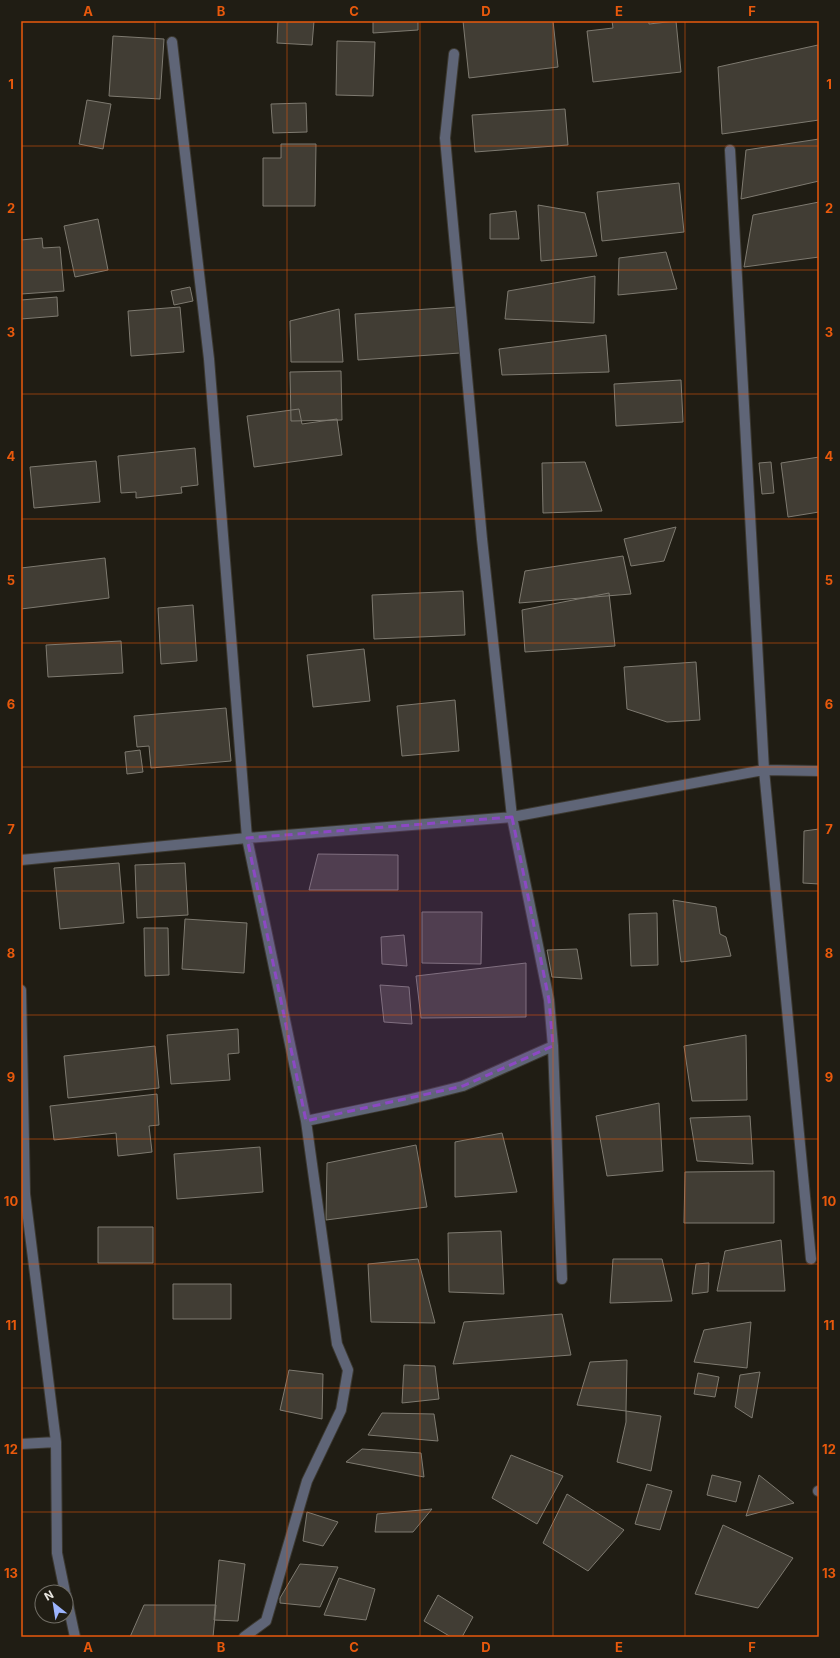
<svg xmlns="http://www.w3.org/2000/svg" width="840" height="1658" viewBox="0 0 840 1658" font-family="Inter,sans-serif">
<rect width="100%" height="100%" fill="#201d14"/>
<!-- building -->
<path fill="#413d34" stroke="#7e7a70" d="M278,21h36l-2,24 -35,-2z
M373,21h45v9l-45,3z
M463,21h90l5,46 -89,11z
M612,21h37v3l27,-3 5,51 -88,10 -6,-51 26,-3z
M113,36l51,3 -4,60 -51,-3z
M337,41l38,1 -2,54 -37,-1z
M818,45l1,75 -97,14 -4,-67z
M87,100l24,4 -8,45 -24,-5z
M306,103l1,29 -34,1 -2,-29z
M565,109l3,36 -93,7 -3,-37z
M819,139v42l-78,18 5,-49z
M281,144h35l-1,62h-52v-48h18z
M679,183l5,49 -82,9 -5,-49z
M819,202v55l-75,10 9,-52z
M538,205l47,8 12,43 -56,5z
M516,211l3,28h-29v-25z
M98,219l10,51 -33,7 -11,-51z
M42,238l1,10 17,-1 4,44 -43,3v-54z
M666,252l11,37 -59,6 1,-37z
M595,276l-1,47 -89,-4 3,-28z
M190,287l3,14 -19,4 -3,-14z
M57,297l1,19 -37,3v-19z
M180,307l4,45 -53,4 -3,-45z
M457,307l3,46 -102,7 -3,-46z
M339,309l4,53h-52l-1,-41z
M606,335l3,37 -107,3 -3,-26z
M341,371l1,49 -51,1 -1,-49z
M681,380l2,42 -67,4 -2,-42z
M299,409l3,15 35,-5 5,36 -88,12 -7,-51z
M195,448l3,37 -17,2 1,6 -46,5v-6l-15,1 -3,-37z
M819,457v55l-31,5 -7,-54z
M96,461l4,41 -66,6 -4,-41z
M585,462l17,49 -59,2 -1,-50z
M771,462l3,31 -12,1 -3,-31z
M676,527l-12,34 -33,5 -7,-27z
M623,556l8,38 -112,9 6,-32z
M105,558l4,40 -88,11v-41z
M463,591l2,44 -91,4 -2,-44z
M609,593l6,53 -90,6 -3,-42z
M193,605l4,56 -36,3 -3,-56z
M121,641l2,32 -75,4 -2,-32z
M364,649l6,52 -57,6 -6,-52z
M696,662l4,58 -33,2 -40,-13 -3,-42z
M455,700l4,51 -57,5 -5,-50z
M226,708l5,53 -80,7 -2,-22 -12,1 -3,-31z
M140,750l3,22 -16,2 -2,-22z
M819,829v55l-16,-1 1,-52z
M318,854l80,1v35h-89z
M119,863l5,60 -64,6 -6,-61z
M185,863l3,52 -51,3 -2,-53z
M673,900l43,7 4,27 6,3 5,19 -50,6z
M422,912h60l-1,52 -59,-1z
M657,913l1,52 -27,1 -2,-52z
M185,919l62,4 -3,50 -62,-4z
M144,928h24l1,47 -24,1z
M404,935l3,31 -25,-2 -1,-27z
M577,949l5,30 -30,-2 -5,-27z
M526,963v54l-105,1 -5,-42z
M380,985l29,2 3,37 -28,-2z
M238,1029l1,24 -11,1 2,26 -59,4 -4,-49z
M746,1035l1,65 -55,1 -8,-55z
M155,1046l4,42 -91,10 -4,-42z
M157,1094l2,31 -10,1 3,26 -34,4 -2,-23 -62,7 -4,-34z
M659,1103l4,68 -56,5 -11,-60z
M750,1116l3,48 -56,-3 -7,-43z
M502,1133l15,59 -62,5v-55z
M416,1145l11,62 -101,13 1,-57z
M260,1147l3,45 -86,7 -3,-45z
M774,1171v52h-90l1,-51z
M98,1227h55v36h-55z
M501,1231l3,63 -55,-2 -1,-59z
M781,1240l4,51h-68l8,-40z
M418,1259l17,64 -64,-1 -3,-58z
M613,1259h49l10,42 -62,2z
M709,1263l-1,29 -16,2 4,-30z
M173,1284h58v35h-58z
M562,1314l9,41 -118,9 11,-42z
M751,1322l-4,46 -53,-6 10,-32z
M627,1360l-1,51 -49,-6 13,-43z
M404,1365l31,1 4,33 -37,4z
M289,1370l34,4 -1,45 -42,-9z
M760,1372l-8,46 -17,-11 5,-32z
M698,1373l21,4 -4,20 -21,-3z
M626,1411l35,5 -10,55 -34,-9 9,-40z
M382,1413l52,1 4,27 -70,-6z
M362,1449l59,4 3,24 -78,-15z
M511,1455l52,21 -26,48 -45,-26z
M712,1475l29,7 -5,20 -29,-7z
M759,1475l35,28 -48,13z
M647,1484l25,7 -12,39 -25,-6z
M567,1494l57,36 -36,41 -45,-28z
M432,1509l-19,23h-38l2,-18z
M307,1512l31,10 -15,24 -20,-5z
M723,1525l70,33 -35,50 -63,-14z
M219,1560l26,4 -7,57 -24,-1z
M300,1564l38,3 -18,40 -40,-4v-5z
M339,1578l36,11 -9,31 -42,-5z
M438,1595l35,22 -11,20h-11l-27,-16z
M144,1605h72l-3,32h-83z"/>
<g fill="none" stroke-linecap="round" stroke-linejoin="round">
<!-- minor casing -->
<g stroke="#3c3931" stroke-width="12">
<path id="minor" d="M172,42l37,317 38,479 59,283 31,223 11,26 -7,40 -34,71 -41,140 -22,16
M454,54l-9,84 37,401 30,278 37,183 4,46 9,233
M730,150l34,620 47,489
M21,860l226,-22 265,-21 252,-47 55,1
M21,990l4,204 31,248 1,111 8,39
M306,1121l101,-21 56,-14 90,-40
M21,1444l35,-2
M818,1491h1
M66,1595l9,42"/>
</g>
<!-- minor -->
<use href="#minor" stroke="#5f6577" stroke-width="10"/>
</g>
<!-- marked area -->
<path fill="#8c48c4" fill-opacity="0.2" stroke="#8c48c4" stroke-width="3" stroke-dasharray="8 5" stroke-linejoin="round" d="M512,817l37,183 4,46 -90,40 -157,35 -59,-283z"/>
<!-- grid -->
<path fill="none" stroke="#e8590c" stroke-width="1" stroke-opacity="0.55" d="M155,21v1616M287,21v1616M420,21v1616M553,21v1616M685,21v1616M21,146h798M21,270h798M21,394h798M21,519h798M21,643h798M21,767h798M21,891h798M21,1015h798M21,1139h798M21,1264h798M21,1388h798M21,1512h798"/>
<!-- border -->
<rect width="840" height="1658" fill="none" stroke="#201d14" stroke-width="44"/>
<!-- north arrow -->
<g transform="translate(54 1604) rotate(330)"><circle r="19" fill="#201d14" stroke="#716e66"/>
<path d="M0-3L7 15L0 10L-7 15Z" fill="#9cb4fd"/>
<text y="-6" font-size="11" font-weight="bold" text-anchor="middle" fill="#eae7e2">N</text>
</g>
<rect x="22" y="22" width="796" height="1614" fill="none" stroke="#e8590c" stroke-width="1.5"/>
<g font-size="13" text-anchor="middle" font-weight="bold" fill="#e8590c">
<text x="88" y="16">A</text>
<text x="221" y="16">B</text>
<text x="354" y="16">C</text>
<text x="486" y="16">D</text>
<text x="619" y="16">E</text>
<text x="752" y="16">F</text>
<text x="11" y="89">1</text>
<text x="829" y="89">1</text>
<text x="11" y="213">2</text>
<text x="829" y="213">2</text>
<text x="11" y="337">3</text>
<text x="829" y="337">3</text>
<text x="11" y="461">4</text>
<text x="829" y="461">4</text>
<text x="11" y="585">5</text>
<text x="829" y="585">5</text>
<text x="11" y="709">6</text>
<text x="829" y="709">6</text>
<text x="11" y="834">7</text>
<text x="829" y="834">7</text>
<text x="11" y="958">8</text>
<text x="829" y="958">8</text>
<text x="11" y="1082">9</text>
<text x="829" y="1082">9</text>
<text x="11" y="1206">10</text>
<text x="829" y="1206">10</text>
<text x="11" y="1330">11</text>
<text x="829" y="1330">11</text>
<text x="11" y="1454">12</text>
<text x="829" y="1454">12</text>
<text x="11" y="1578">13</text>
<text x="829" y="1578">13</text>
<text x="88" y="1652">A</text>
<text x="221" y="1652">B</text>
<text x="354" y="1652">C</text>
<text x="486" y="1652">D</text>
<text x="619" y="1652">E</text>
<text x="752" y="1652">F</text>
</g>
</svg>
